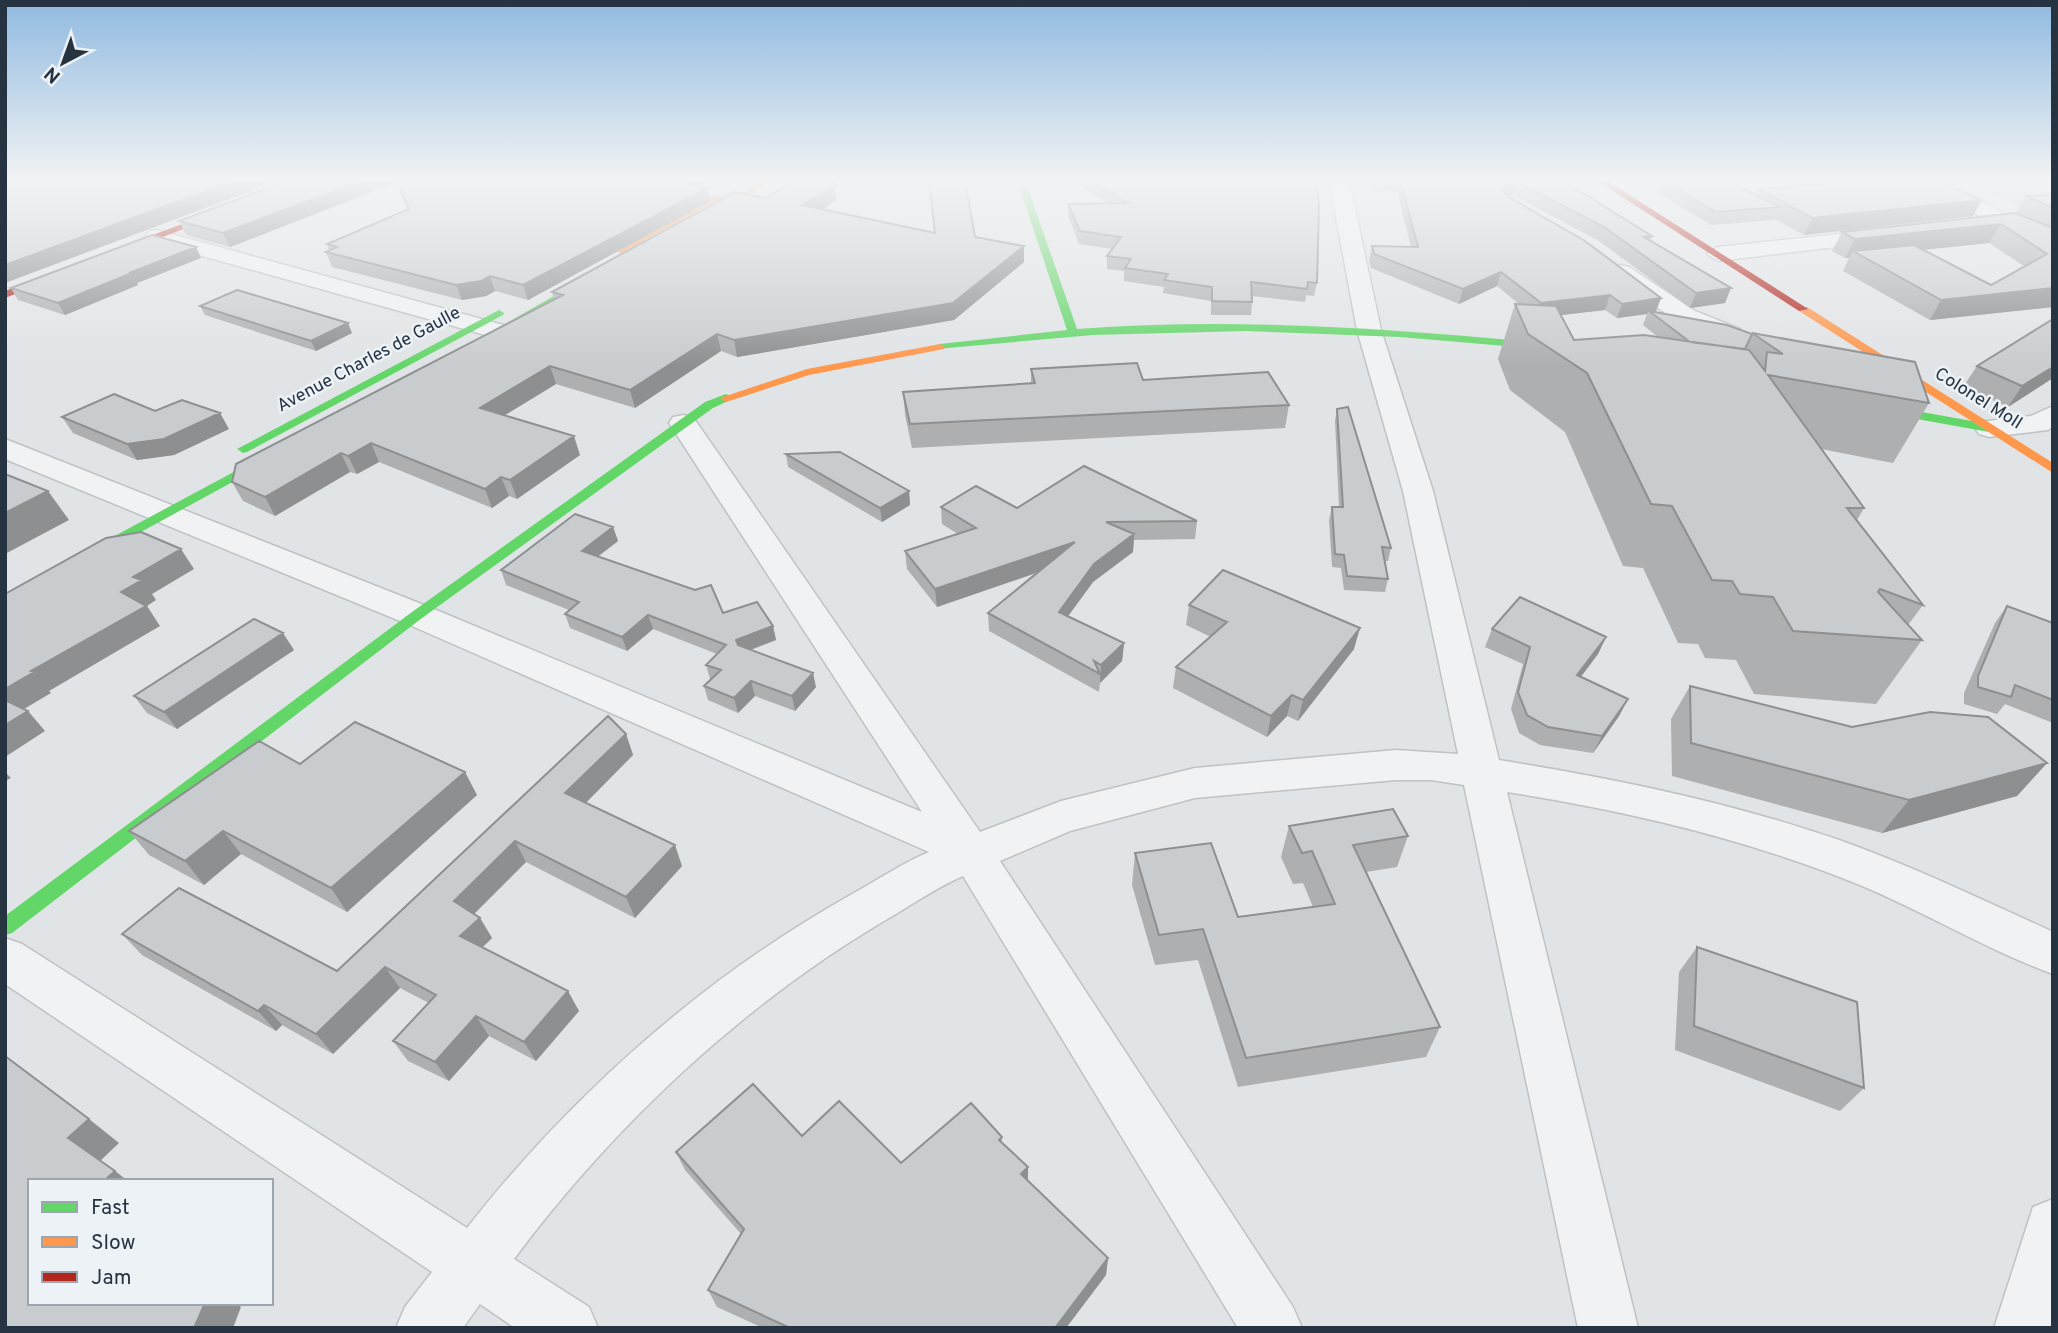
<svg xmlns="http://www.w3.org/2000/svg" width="2058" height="1333" viewBox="0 0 2058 1333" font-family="Overpass,sans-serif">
<rect width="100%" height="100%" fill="#e1e4e6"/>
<!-- built -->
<path fill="#ced4da" d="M1961,180h61l31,13v14l-26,2z"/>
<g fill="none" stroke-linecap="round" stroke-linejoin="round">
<!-- street casing -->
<g stroke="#bfc2c4" stroke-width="3">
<path id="street" d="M1329,180h20l32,150 52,161 66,269c117,19 231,42 343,81 72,26 141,59 211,91v42c-66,-24 -128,-62 -193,-89 -113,-46 -232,-74 -353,-93l131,536h-60l-114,-543 -33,-5h-35l-201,18 -125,33 -70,30 293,446 9,21h-64l-275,-452c-26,11 -50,28 -74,42 -145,85 -274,206 -375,341l75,48 9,21h-83l-35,-24 -17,24h-67l9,-21 27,-35 -427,-288v-46l17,6 445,284c105,-134 238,-252 387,-335 25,-14 49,-30 75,-41l-524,-229 -400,-164v-20l424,168 493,205 -253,-389 4,-6 10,-2 10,2 287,415 81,-31 134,-33 201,-18 62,4 -55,-263 -46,-161z
M1909,180h26l79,38 4,4 -4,4h-14z
M1886,229l11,6 -3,5 -176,21 -11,-7 11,-7z
M157,230l350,96 3,5 -3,5h-18l-340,-95 -3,-5 3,-5z
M1621,265l8,2 66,44 45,18 4,5 -4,5 -9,3 -54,-21 -64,-44 -3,-5 3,-5z
M2053,406v21l-5,3 -59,7 -10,-3 -4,-6 4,-6 52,-6z
M2053,1199v129h-59l39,-121z"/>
</g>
<!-- street -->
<use href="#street" fill="#f0f2f3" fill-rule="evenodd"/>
<!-- fast -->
<path fill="#63d668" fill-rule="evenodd" d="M1017,180h8l52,149c159,-12 319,0 477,15l5,3 -5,3 -154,-13 -153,-6 -154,4 -157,14 -1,-2 5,-3 127,-14z
M601,269l5,3 -2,2 -120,69 -9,-2z
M499,310l5,3 -1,2 -256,137 -4,1 -6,-4z
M726,394l6,4 -2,2 -17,8 -291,210 -410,315 -7,2v-19l407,-304 293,-210z
M1871,403l118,21 6,4 -6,4 -122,-22v-6z
M280,447l6,4 -2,3 -279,152v-11z"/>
<!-- slow -->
<path fill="#ff974d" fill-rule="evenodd" d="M764,180h10l-71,40 -7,-2z
M716,195l7,2 -102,56 -8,-2z
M1799,307h8l246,156v10l-254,-162z
M940,344l5,3 -1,2 -135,26 -83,27 -6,-4 87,-29z"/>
<!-- jam -->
<path fill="#b3261e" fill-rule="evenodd" d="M298,180h12l-305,118v-7z
M1596,180h10l202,129 -9,2z"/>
</g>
<!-- wall -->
<path fill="#adafb1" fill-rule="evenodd" d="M289,180h423l-12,6 10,15 -182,99 -33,-9 -9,5 -24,4 -130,-33 -6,-15 3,-2 -2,-6 81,-34 -11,-28 -167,65 -44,-12 -7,-14z
M885,180h27l-2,2h-11z
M928,180h37l10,57 49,9v16l-70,58 -217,37 -16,-6 -86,57 -79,-24 -51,31 75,40 -63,44 -8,-3 -17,12 -113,-46 -22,12 -7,-2 -75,44 -32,-15 -11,-19 322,-183 -2,-7 214,-94 70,2 -14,10 112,22z
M1070,180h242l5,103 -3,13 -8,-1 -1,7 -53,-6v6l-1,13h-40v-14l-48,-8 1,-6 -40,-6v-10l-17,-2v-13l6,-7 -34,-5 -11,-28v-12l40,-1z
M1369,180h193l90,56 -2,5 75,62 -35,5 -91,-67 -86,-46 -5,1 153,102 -5,14 96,22 177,69 -36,60 -72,-14 43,59 -7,12 66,85 -15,20 14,15 -46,64 -122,-10 -18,-34 -31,-2 -7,-14 -20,-1 -35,-75 -20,-2 -58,-134 -55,-42 -12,-31 17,-55h4l-22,-18 -38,18 -88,-36 -2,-8 3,-14 39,1 -14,-55 -25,-1zM1605,310l12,8 30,-4 -4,11 15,12 -84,3 -13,-25z
M1650,180h77l29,15 3,-6 75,-6 -6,-3h109l36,36 -169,19 -29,-16v1l-64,5 -54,-33 2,-6z
M2053,195v112l-123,13 -87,-49 6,-13h-4l-13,-7 10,-19 174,-19 10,-17zM1989,243l35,23 -33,19 -68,-35z
M196,247l5,11 -64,25 1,2 -73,30 -47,-15 -7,-12z
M200,306l152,27 -36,18 -111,-36z
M1977,366l76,12 -45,29 -45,-20z
M1031,369l112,11 146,25 -4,23 -373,20 -7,-33 -2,-23 128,-9z
M1337,409l54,139 -3,13h-3l3,18 -3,13 -41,-2 -3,-22 -9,-1 -3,-47 3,-13h7l-4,-86z
M155,411l74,18 -55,26 -37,5 -64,-27 -11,-16z
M786,454l123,37 1,14 -28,17 -94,-55z
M941,507l76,1 180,13 -2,18 -61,1 -1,12 -40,30 -25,34 56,27 -2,18 -22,22 -1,9 -110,-61 -1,-18 49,-41 -100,35 -30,-38 -2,-18 53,-17 -16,-10z
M613,527l5,14 -20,15 125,57 50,13 3,14 -25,10 65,37 -21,24 -40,-15 -17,17 -30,-13 -4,-14 6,-7 -4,-14 11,-11 -64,-25 -26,22 -57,-23 -5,-14 4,-4 -63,-25 -5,-15z
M1189,605l165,44 -56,72 -11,-5 -20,21 -94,-49 3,-21 35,-30 -25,-12z
M2007,606l46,17v100l-48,-19 -8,10 -33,-10v-11l31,-70z
M1492,629l114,8 -8,17 -17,23 47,22 -9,17 -26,37 -53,-8 -21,-12 -8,-24 12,-45 -38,-17z
M294,650l-117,79 -30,-16 -13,-17z
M1690,686l162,41 195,36 -30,33 -135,37 -210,-57 -1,-57z
M626,734l7,21 -47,47 96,64 -47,52 -109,-56 -52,52 6,4 12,20 -9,9 96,64 -43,50 -47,-25 -40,45 -41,-20 -15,-20 36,-38 -29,-15 -67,66 -51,-29 -6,6 -134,-76 -20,-21 215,37z
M300,764l177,31 -130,117 -106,-58 -37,31 -55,-30 -20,-24z
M1289,826l119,10 -11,31 -31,5 74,155 -14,30 -188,30 -40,-127 -43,5 -23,-80 3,-32 103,64 75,-10 -10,-24 -10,1 -12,-27z
M1697,947l167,141 -24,23 -165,-61 4,-78z
M1002,1137v6l26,37 80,78 -2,17 -40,53h-303l-46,-21 -9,-17 33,-56 -56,-64 -9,-18 225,11z"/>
<!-- shaded-wall -->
<path fill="#8d8f90" d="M236,180h44l-275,103v-18z
M363,180h33l1,2 -167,65 -7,-14z
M681,180h31l-31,15 -3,-14z
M1517,182l-4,13 -10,2v-7l4,-6z
M835,185l1,15 -32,21 -2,-16z
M708,188l2,13 -182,99 -5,-15z
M1982,200l-9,16 -169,19 8,-17z
M2001,224l-12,19 -127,13 -9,-5 -4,7h-4l10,-19z
M1024,246v16l-70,58 -217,37 -3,-17z
M196,247l5,11 -64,25 1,2 -73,30 -7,-12 71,-30z
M1501,272l-4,14 -38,18 4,-15z
M490,276l5,15 -9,5 -24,4 -6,-15z
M1731,288l-6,15 -35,5 6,-15z
M2053,288v19l-123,13 11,-20z
M1610,295l-5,15 -69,8 5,-15z
M1661,298l-6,15 -6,-2 -2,3 -30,4 5,-14z
M348,323l4,10 -36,18 -5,-10z
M717,334l4,17 -86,57 -5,-18z
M550,366l6,18 -69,42 -7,-18z
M2053,367v11l-45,29 14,-21z
M220,413l9,16 -55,26 -37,5 -10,-16z
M574,436l6,19 -63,44 -7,-19z
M371,443l8,19 -22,12 -9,-18z
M341,453l9,19 -75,44 -10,-19z
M501,477l8,19 -17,12 -7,-19z
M48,491l21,29 -64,34v-41z
M909,491l1,14 -28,17 -2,-14z
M613,527l5,14 -31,24 -5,-14z
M1134,534l-1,18 -40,30 -35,48 1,-18 35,-48z
M1075,542l-1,18 -137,47 -2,-18z
M181,549l13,20 -42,25 4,6 -9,6 13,20 -111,65 2,2 -37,22 -9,-9v-17l26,-18 102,-94z
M648,615l5,14 -26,22 -5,-14z
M773,626l3,14 -37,14 -3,-14z
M1360,628l-6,21 -56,72 5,-21z
M283,633l11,17 -117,79 -13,-17z
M1606,637l-8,17 -29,38 8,-17z
M1124,643l-2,18 -22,22 1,-18z
M813,673l3,14 -21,24 -3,-15z
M751,681l4,15 -17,17 -4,-15z
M1292,695l-5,21 -20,21 4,-21z
M1628,699l-9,17 -26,37 9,-17z
M28,711l17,20 -40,26v-32z
M626,734l7,21 -58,59 -10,-21z
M2047,763l-30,33 -135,37 27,-33z
M5,772l6,6 -6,3z
M465,772l12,23 -130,117 -16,-24z
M223,831l18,23 -37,31 -19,-24z
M515,841l11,21 -60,60 -12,-21z
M675,845l7,21 -47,52 -9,-21z
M480,918l12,20 -19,18 -13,-20z
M385,967l15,21 -67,66 -17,-20z
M568,991l11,20 -43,50 -12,-19z
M264,1005l18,20 -6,6 -18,-20z
M476,1016l13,20 -40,45 -14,-19z
M89,1119l30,24 -20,19 -31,-24z
M1028,1167v18l-7,-11z
M115,1171l13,10h-24z
M1108,1258l-2,17 -40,53h-11z
M205,1303h31l5,4 -8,21h-39z"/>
<!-- building -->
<path fill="#c9ccce" stroke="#8d8f90" stroke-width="2" d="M5,180h231l-231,85z
M289,180h74l-140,53 -44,-12z
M396,180h285l-3,1 30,7 -185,97 -33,-9 -9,5 -25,4 -130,-33 11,-5 -10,-3 82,-35z
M796,180h35l4,5 -33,20 133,28 -6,-53h36l10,57 49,9 -71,57 -219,37 -17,-6 -87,56 -80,-24 -70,42 94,28 -64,44 -9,-3 -16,12 -114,-46 -23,13 -7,-3 -76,44 -33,-15 4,-18 327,-169 -11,-3 183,-100 31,6z
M1090,180h222l4,3 3,21 -2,79 -9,-1 -1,7 -56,-7 1,20 -40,-1v-14l-48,-7 4,-6 -43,-6 6,-9 -24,-3 14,-19 -41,-6 -12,-27 60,-1z
M1400,180h162l90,56 -8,1 87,51 -35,5 -92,-66 -87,-45 -10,2 -4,6 4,6 78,45 76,57 -39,6 -12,-9 -69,8 -40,-31 -38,17 -89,-35 -2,-8 46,1z
M1662,180h65l53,27 -64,5z
M1867,180h70l45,20 -170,18 -53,-29z
M2053,195v13l-27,-12z
M2015,213l38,15v60l-112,12 -88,-49 61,-6 77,40 56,-31 -46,-30 -146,15 -13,-7z
M152,235l44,12 -67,26h3l-74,30 -47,-15z
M237,290l111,33 -37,18 -111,-35z
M1515,304l41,2 18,34 70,-5 105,15 16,21 2,-19 16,2 -31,-21 163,29 14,41 -161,-28 96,133h-17l76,97 -43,-16 -2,3 44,48 -129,-9 -20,-34 -33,-3 -8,-13 -20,-1 -40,-74 -21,-2 -64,-131 -59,-39z
M1649,311l78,14 25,9 -7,15 -55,-7z
M2053,319v48l-31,19 -45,-20z
M1137,363l6,17 125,-8 21,33 -379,19 -7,-32 132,-9 -4,-14z
M114,394l41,17 27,-11 38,13 -56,26 -37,5 -65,-27z
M1348,407l43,141 -9,-1 6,32 -41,-3 -3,-21 -9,-1 -3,-47h11l-6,-98z
M840,452l69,39 -29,17 -94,-54z
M1084,466l113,55 -91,1 28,12 -40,30 -35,48 65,31 -23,22 -7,-4 6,13 -112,-61 87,-71 -140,47 -30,-38 71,-23 -35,-21 35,-21 41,22z
M5,474l43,17 -43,22z
M575,514l38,13 -31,24 113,39 16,-5 12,28 34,-11 16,24 -37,14 2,5 75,28 -21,23 -41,-15 -17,17 -30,-12 17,-16 -15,-5 20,-20 -78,-30 -26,22 -57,-23 14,-12 -78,-32z
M141,532l40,17 -48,28 9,3 -21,12 25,14 -115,65 3,1 -29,17v-95l101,-56z
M1223,570l137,58 -57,72 -11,-5 -21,21 -95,-49 51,-45 -38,-17z
M1520,597l86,40 -29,38 51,24 -26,37 -54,-9 -21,-12 -9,-23 12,-45 -38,-18z
M2007,606l46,17v77l-38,-15 -4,12 -33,-10v-11z
M254,619l29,14 -119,79 -30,-16z
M1690,686l162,41 78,-15 58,5 59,46 -138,37 -218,-57z
M5,700l23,11 -23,14z
M608,716l18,18 -61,59 110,52 -49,52 -111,-56 -61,60 26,17 -20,18 108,55 -44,51 -48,-26 -41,46 -42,-21 43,-46 -51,-28 -69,67 -52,-29 -6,6 -136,-77 57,-46 158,83z
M355,722l110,50 -134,116 -108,-57 -38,30 -56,-30 130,-90 41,23z
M1393,809l15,27 -55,9 87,182 -194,31 -43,-129 -44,6 -24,-82 76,-10 27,74 97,-13 -23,-53 -10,2 -13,-27z
M1697,947l160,55 7,86 -170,-62z
M5,1056l84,63 -21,19 47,33 -11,10h-74v122h175l-11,25h-189z
M753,1084l49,52 37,-35 62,62 70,-60 31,34 -3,3 29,27 -7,7 87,84 -53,70h-265l-82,-38 36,-61 -68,-77z"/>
<!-- sky -->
<linearGradient id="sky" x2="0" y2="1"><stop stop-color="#90bae0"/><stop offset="0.49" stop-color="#f2f3f4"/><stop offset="1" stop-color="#f2f3f4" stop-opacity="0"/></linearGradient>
<rect width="2058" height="367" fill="url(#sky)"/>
<g text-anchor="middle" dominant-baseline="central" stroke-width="5" stroke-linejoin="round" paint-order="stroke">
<!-- far-street labels -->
<g font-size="18" fill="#263341" stroke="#edf2f6">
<text transform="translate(369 360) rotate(-28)">Avenue Charles de Gaulle</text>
<text transform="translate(1978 399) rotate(32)">Colonel Moll</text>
</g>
</g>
<!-- border -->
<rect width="2058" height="1333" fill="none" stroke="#263341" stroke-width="14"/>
<!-- legend -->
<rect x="28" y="1179" width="245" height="126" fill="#edf2f6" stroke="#9da6ae" stroke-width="2"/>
<rect x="42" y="1202" width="35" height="10" fill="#63d668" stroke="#9da6ae" stroke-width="2"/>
<text x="91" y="1214" font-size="21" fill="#263341">Fast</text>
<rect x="42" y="1237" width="35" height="10" fill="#ff974d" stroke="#9da6ae" stroke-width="2"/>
<text x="91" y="1249" font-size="21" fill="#263341">Slow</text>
<rect x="42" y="1272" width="35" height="10" fill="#b3261e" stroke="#9da6ae" stroke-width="2"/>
<text x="91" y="1284" font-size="21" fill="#263341">Jam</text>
<!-- north arrow -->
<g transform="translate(63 63) rotate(221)" stroke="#edf2f6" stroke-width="5" paint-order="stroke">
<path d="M0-5L12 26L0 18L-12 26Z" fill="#263341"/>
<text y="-10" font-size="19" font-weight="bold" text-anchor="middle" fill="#263341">N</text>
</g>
</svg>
